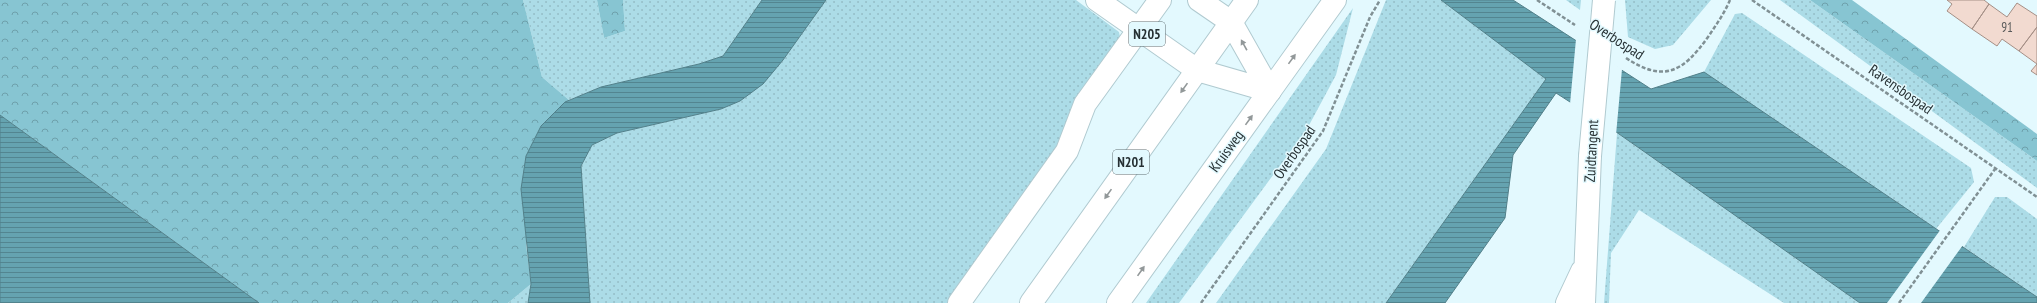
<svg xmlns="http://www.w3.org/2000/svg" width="2037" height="303" viewBox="0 0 2037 303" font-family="'PT Sans Narrow',sans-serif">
<defs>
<pattern id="grass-dots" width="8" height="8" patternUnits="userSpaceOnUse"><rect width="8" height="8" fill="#acdce7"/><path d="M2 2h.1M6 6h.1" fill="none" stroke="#94bdc7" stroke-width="1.8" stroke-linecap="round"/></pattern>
<pattern id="forest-crowns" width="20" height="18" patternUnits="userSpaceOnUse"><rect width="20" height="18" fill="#87c5d2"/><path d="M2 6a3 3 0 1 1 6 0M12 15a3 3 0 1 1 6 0" fill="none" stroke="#6ea0ab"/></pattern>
<pattern id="water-rules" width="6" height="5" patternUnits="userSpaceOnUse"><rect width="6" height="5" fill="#65a3b0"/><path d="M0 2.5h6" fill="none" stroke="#538590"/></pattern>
</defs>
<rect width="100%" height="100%" fill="#e3f9fe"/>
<!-- grass -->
<path fill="url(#grass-dots)" d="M523,0h74l7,38 21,-7 -2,-31h139l-39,56 -24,8 -98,23 -32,13 -27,-23z
M826,0h250l43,32 6,31 -171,240h-364l-9,-137 11,-21 25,-12 104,-24 19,-8 43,-41z
M1386,0h55l105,79 -160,224h-170l110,-154z
M1566,0h15l-1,10z
M1625,0h86l-38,45 -18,4 -27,-12z
M1780,0h30l227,161v27z
M1353,8l-17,67 -29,54 -128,174h-33z
M1742,13l229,155 3,14 -38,47 -232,-157 31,-58z
M1617,133l243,170h-76l-145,-93 -28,43 -2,50h-5z
M1995,197h12l30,22v78l-73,-50z
M531,284l-3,19h-20z"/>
<!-- forest -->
<path fill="url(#forest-crowns)" d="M0,0h523l19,77 27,23 -28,26 -15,118 5,40 -23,19h-249l-259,-188z
M597,0h26l2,31 -21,7z
M1810,0h42l185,134v27z"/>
<!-- water -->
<path fill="url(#water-rules)" stroke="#52808a" d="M762,0h64l-43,60 -20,24 -23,17 -19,8 -104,24 -25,12 -11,21 9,137h-62l3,-19 -10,-95 5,-33 15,-30 24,-24 36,-15 98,-23 24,-8z
M1441,0h72l138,89 53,-17 333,225v6h-177l-251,-176 -53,-34 -43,62 -8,63 -60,85h-59l160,-224z
M0,115l259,188h-259z"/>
<!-- pier -->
<path fill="#e3f9fe" d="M1576,39l46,30 -6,66 -46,-31z
M1941,229l22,16 -42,58h-34z"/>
<!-- building -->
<path fill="#f2dad0" stroke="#a58f86" d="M1947,0h37l5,4 -17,25 -25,-18 5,-7z
M2017,3l20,13v11l-18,24 -17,-12 -5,7 -25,-17 17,-25 18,13z
M2037,27v48l-6,-4 6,-7 -18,-13z"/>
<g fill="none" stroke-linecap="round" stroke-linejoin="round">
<!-- minor casing -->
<g stroke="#b0cad0" stroke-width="24">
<path id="minor" d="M959,303l108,-152 18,-47 75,-104
M1567,303l15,-32
M1584,303l6,-147"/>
</g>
<!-- major casing -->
<g stroke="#b0cad0" stroke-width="24">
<path id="major" d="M1097,0l100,70 73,21
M1199,0l32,22 39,69"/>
</g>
<!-- highway casing -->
<g stroke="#b0cad0" stroke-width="24">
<path id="highway" d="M1031,303l216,-303
M1118,303l217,-303"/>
</g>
<!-- path -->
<path stroke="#809094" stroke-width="2.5" stroke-dasharray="4 2" stroke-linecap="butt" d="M1537,0l38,25
M1752,0l285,197
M1626,58c38,25 57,14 82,-21 8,-12 16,-23 22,-37
M1201,303l122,-172 47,-114 10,-17
M1899,303l96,-134"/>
<!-- minor -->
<use href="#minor" stroke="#fff" stroke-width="22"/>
<!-- major -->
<use href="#major" stroke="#fff" stroke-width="22"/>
<!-- highway -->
<use href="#highway" stroke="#fff" stroke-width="22"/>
<!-- minor-bridge casing -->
<g stroke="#b0cad0" stroke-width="24" stroke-linecap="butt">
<path id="minor-bridge" d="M1590,156l14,-156"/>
</g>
<!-- minor-bridge -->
<use href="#minor-bridge" stroke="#fff" stroke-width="22"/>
</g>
<!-- one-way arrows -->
<defs><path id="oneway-solid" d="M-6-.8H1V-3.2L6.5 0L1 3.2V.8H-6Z"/></defs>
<g fill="#929899">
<use href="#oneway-solid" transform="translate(1244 45) rotate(-119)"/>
<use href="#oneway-solid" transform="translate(1292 59) rotate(-54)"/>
<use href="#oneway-solid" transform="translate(1184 88) rotate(125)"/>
<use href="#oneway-solid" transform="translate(1249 120) rotate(-54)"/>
<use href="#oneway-solid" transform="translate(1108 194) rotate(125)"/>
<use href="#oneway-solid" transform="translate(1141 271) rotate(-55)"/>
</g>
<g text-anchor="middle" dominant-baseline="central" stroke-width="3" stroke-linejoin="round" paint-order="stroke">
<!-- number labels -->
<g font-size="13" fill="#595a5a">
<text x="2007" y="27">91</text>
</g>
<!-- shield labels -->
<g fill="#e3f9fe" stroke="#5f6c70" stroke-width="1">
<rect x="1129" y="22" width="36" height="24" rx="3"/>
<rect x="1113" y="150" width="36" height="24" rx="3"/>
</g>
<g font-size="14" font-weight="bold" fill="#263033">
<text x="1147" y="34">N205</text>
<text x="1131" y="162">N201</text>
</g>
<!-- street labels -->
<g font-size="15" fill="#263033" stroke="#e3f9fe">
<text transform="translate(1617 39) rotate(33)">Overbospad</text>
<text transform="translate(1901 89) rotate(35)">Ravensbospad</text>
<text transform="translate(1226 151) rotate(-54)">Kruisweg</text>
<text transform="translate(1591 151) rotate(-87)">Zuidtangent</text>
<text transform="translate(1294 152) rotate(-55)">Overbospad</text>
</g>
</g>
</svg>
